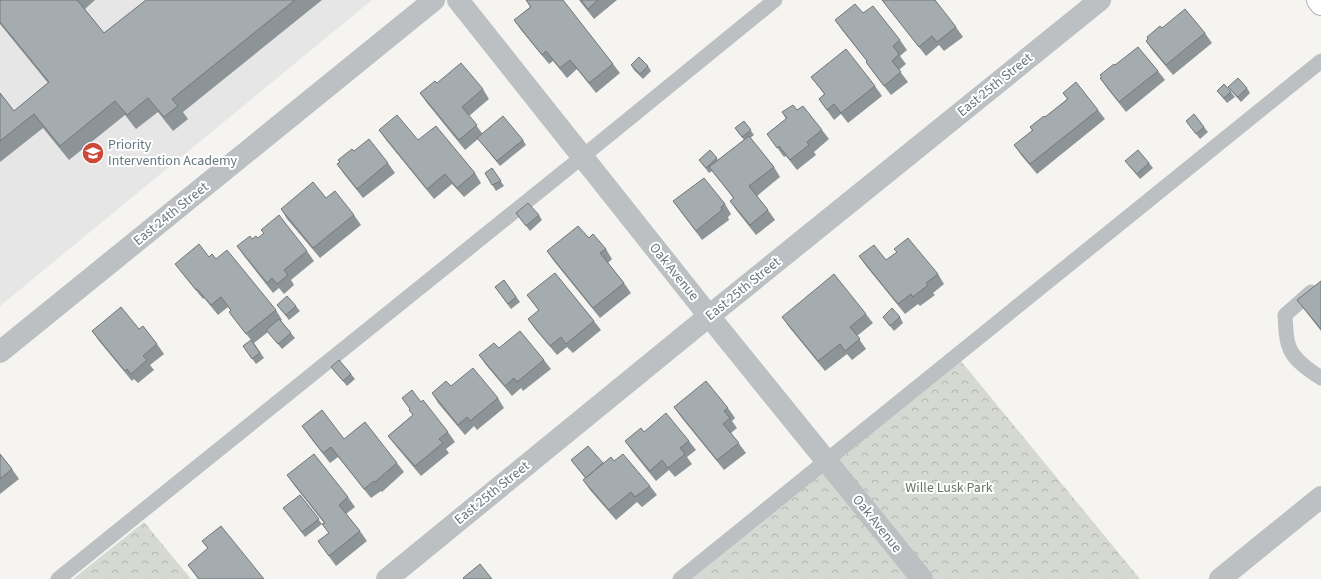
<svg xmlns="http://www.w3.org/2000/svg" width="1321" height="579" viewBox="0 0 1321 579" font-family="'Source Sans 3',sans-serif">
<defs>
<pattern id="forest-crowns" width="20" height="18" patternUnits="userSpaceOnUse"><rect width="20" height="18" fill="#d5d9d1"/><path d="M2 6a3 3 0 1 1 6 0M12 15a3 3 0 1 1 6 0" fill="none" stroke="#b1b5af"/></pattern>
</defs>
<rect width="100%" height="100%" fill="#f5f4f1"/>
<!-- built -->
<path fill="#e5e6e5" d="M0,0h372l-372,306z"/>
<!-- forest -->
<path fill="url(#forest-crowns)" d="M961,361l179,218h-448z
M144,522l47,57h-118z"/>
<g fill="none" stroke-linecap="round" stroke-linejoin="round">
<!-- secondary casing -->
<g stroke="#afb4b7" stroke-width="24">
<path id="secondary" d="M1318,0l3,4"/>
</g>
<!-- service -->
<path stroke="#bcc0c3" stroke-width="15" d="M1311,292l-26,23c1,10 0,24 5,34 5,12 20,22 31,29
M58,579l524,-422 193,-157
M680,579l641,-518"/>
<!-- minor -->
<path stroke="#bcc0c3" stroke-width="22" d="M458,0l251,316 213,263
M0,352l434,-352
M387,579l322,-263 391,-316
M1220,579l101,-82"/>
<!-- secondary -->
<use href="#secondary" stroke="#fff" stroke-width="22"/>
</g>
<!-- wall -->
<path fill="#8d9497" d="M0,0h95l-10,9 19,24 42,-33h176l-139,112 5,7 -15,12 -15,-19 -22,17 -11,-14 -56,45 -26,-32 -43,34v-69l14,18 34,-28 -48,-59z
M526,0l87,64 7,9 -24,20 -19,-24 -10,9 -14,-17 -4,3 -28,-34 -7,-10 16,-13z
M579,0h38l-23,19z
M882,0l74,27 7,10 -19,14 -5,-6 -13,11z
M863,13l37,27 7,10 -7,6 6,8 -7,6 9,12 -17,13 -18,-23 -7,-10 1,-1 -25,-31 -7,-10z
M1162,28l43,5 7,10 -39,32 -20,-24 -7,-10z
M631,65l17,1 3,5 -8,8 -9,-9z
M1115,65l43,6 7,9 -39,32 -19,-24 -7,-10z
M811,77l64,9 7,10 -34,27 -7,-9 -7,6 -15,-21 5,-5z
M437,83l46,6 6,10 -20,17 13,17 41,7 3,5 -26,21 -22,-27 -13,11 -38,-47 -7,-10z
M1228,87l19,1 3,5 -9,9 -9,-10z
M1217,91l14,1 4,5 -8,6z
M1063,93l35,17 7,9 -68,55 -16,-19 -7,-10 18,-14 -2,-4 15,-10 22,-18z
M782,112l40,18 7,9 -15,13 2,3 -19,15 -11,-14 -2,1 -17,-23 19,-15z
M744,121l10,14 -4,3 24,29 6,10 -23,19 11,14 7,10 -19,15 -19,-24 -7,-10 4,-2 -22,-28 -3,2 -10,-13 11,-10 8,10 26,-20 -9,-12z
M1190,126l14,1 4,5 -8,7z
M379,130l39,10 57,33 6,10 -17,14 -12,-13 -18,15 -48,-59z
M354,151l34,12 7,10 -32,25 -19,-24 -7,-10z
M1125,161l24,2 4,5 -13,11 -11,-13z
M492,168l12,18 -8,5 -11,-18z
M326,198l28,17 7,10 -41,33 -33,-39 -6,-10z
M673,201l52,3 6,10 -3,3 1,3 -27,20z
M516,213l23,2 3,5 -12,11z
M258,238l49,13 7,10 -23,19 3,5 -10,9 -5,-6 -6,5 -29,-37 -7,-10 15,-7z
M589,238l17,11 6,10 -4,4 16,20 7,10 -31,25 -47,-58 -6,-9z
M859,256l27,4 52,14 6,10 -11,9 2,2 -15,11 -2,-2 -13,10 -39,-48z
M209,257l7,2 60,51 6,10 -1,1 14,17 -13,11 -14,-17 -14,11 10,15 -8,6 -13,-18 8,-6 -22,-28 2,-1 -3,-4 -10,8 -14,-17 -1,1 -21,-26 -7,-9z
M504,280l16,22 -9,7 -16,-22z
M1321,281v50l-14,-18 -10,-13z
M527,295l67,26 7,9 -28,23 -6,-6 -10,8 -22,-26 -7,-10 11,-8z
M277,305l19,1 4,5 -11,9z
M866,314l7,9 -16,13 9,13 -14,11 -5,-6 -22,17 -36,-44 -7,-10z
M883,317h17l3,6 -9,8z
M139,329l18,15 7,10 -14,11 4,5 -16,13 -4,-4 -2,2 -33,-40 -7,-10z
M499,348l45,12 7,9 -28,22 -2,-3 -9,8 -26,-31 -7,-10z
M331,367l20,7 4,5 -8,7z
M451,386l47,12 6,10 -27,22 -3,-4 -9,9 -27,-32 -6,-10z
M402,398l19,4 27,30 7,10 -9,7 3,4 -28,23 -26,-31 -7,-9 25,-21 -3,-6z
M674,407l54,1 7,10 -3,3 5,7 -6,5 15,20 -22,17 -43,-53z
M302,426l42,13 53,24 7,9 -22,20 -1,-1 -10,7 -33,-41 -8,6 -21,-27z
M644,432l45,9 7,9 -9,7 5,7 -17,13 -6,-7 -13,11 -24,-30 -7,-10z
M0,454l12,15 7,10 -19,15z
M571,460l32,3 11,-2 36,25 7,9 -15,12 -5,-5 -21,18 -26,-30 -7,-10 2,-2z
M287,475l61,22 7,10 -9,7 14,17 7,10 -31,25 -18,-25 11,-8 -7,-9 2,-1 -30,-38z
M300,495l22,29 -17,13 -22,-29z
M202,541l62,38h-66l-10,-14 20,-16z"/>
<!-- building -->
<path fill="#a4acb0" stroke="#73787b" d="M0,0h77l27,33 42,-33h149l-123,99 6,7 -14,11 -16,-19 -21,17 -12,-14 -55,45 -26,-32 -34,27v-48l14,18 35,-29 -49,-60z
M526,0h37l50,64 -24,19 -19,-23 -10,8 -14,-17 -4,4 -28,-35 17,-13z
M581,0h17l-10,9z
M882,0h53l21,27 -19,15 -5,-6 -13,11z
M855,4l8,9 10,-7 27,34 -7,6 6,8 -7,7 9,11 -17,14 -18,-24 1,-1 -32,-41z
M1185,9l20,24 -39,32 -20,-24 2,-2 -1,-2 13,-11 2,2z
M1138,47l20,24 -39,31 -19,-24 2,-1 -2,-2 14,-11 1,1z
M846,49l29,37 -34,27 -7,-9 -7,6 -8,-11 6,-5 -14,-17z
M639,57l9,9 -8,8 -9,-9z
M461,63l22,26 -21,18 15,18 -18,15 -39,-47 15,-12 2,2z
M1238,78l9,10 -9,9 -10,-10z
M1076,82l22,28 -68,54 -16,-19 19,-15 -3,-3 14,-11 1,1 23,-18 -5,-6z
M1224,84l7,8 -7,6 -7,-7z
M793,105l4,5 6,-4 19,24 -15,12 2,3 -19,15 -11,-14 -2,2 -10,-14 20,-16 -5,-6z
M1194,114l10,13 -8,7 -10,-13z
M397,115l21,25 18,-14 39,47 -18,15 -12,-14 -18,15 -48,-59z
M503,116l20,24 -26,21 -20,-23z
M744,121l7,9 -9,7 -7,-9z
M749,136l25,31 -25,19 19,24 -18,15 -20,-24 4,-3 -25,-31z
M369,139l19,24 -31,26 -20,-25 3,-2 -2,-2 14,-11 2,2z
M710,150l7,8 -11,10 -7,-8z
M1138,150l11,13 -12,11 -12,-13z
M492,168l9,13 -9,4 -7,-12z
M704,178l21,26 -4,3 1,3 -26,21 -23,-30z
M313,182l13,16 9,-7 19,24 -41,33 -32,-39z
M528,203l11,12 -13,11 -10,-13z
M279,215l28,36 -23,19 4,5 -11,9 -5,-6 -5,5 -30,-37 13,-10 2,3 4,-3 2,2 6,-5 -3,-3z
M578,226l11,12 4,-4 13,15 -6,4 24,30 -31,25 -46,-57z
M908,238l30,36 -12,9 2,2 -15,12 -2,-3 -13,10 -39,-48 15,-11 12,15 11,-8 -3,-3z
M199,244l10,13 3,-3 4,5 11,-9 49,60 -30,24 -17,-22 2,-2 -10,-13 -10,8 -14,-16 -1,1 -21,-26z
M555,273l39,48 -28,23 -5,-7 -11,9 -22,-27 11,-9 -12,-15z
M834,274l32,40 -16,13 10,12 -15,12 -5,-7 -22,17 -36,-44z
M504,280l12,17 -8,7 -13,-17z
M1321,281v48l-24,-29z
M287,296l9,10 -10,9 -9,-10z
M121,307l18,22 4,-3 14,18 -14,12 4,4 -16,14 -4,-5 -2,2 -33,-40z
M892,308l8,9 -10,9 -7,-9z
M279,319l12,14 -13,11 -12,-14z
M520,331l24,29 -27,22 -3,-4 -9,8 -26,-31 15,-12 5,5z
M251,340l9,13 -8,6 -9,-13z
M339,360l12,14 -8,7 -12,-14z
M473,368l25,30 -28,23 -3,-4 -9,8 -26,-32 14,-12 5,5z
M706,381l22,27 -4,3 6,7 -7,6 16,19 -22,17 -43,-53z
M412,390l9,12 2,-2 25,32 -9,7 4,4 -28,23 -27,-30 25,-21 -4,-5 1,-1 -8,-11z
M322,410l22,29 21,-17 32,41 -22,19 -1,-1 -10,8 -33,-42 -8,6 -21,-27z
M666,413l23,28 -9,7 5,6 -17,14 -6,-8 -12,11 -25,-30 16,-13 3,4z
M588,446l15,17 -17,15 -15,-18z
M0,454l12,15 -12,10z
M314,454l34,43 -9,8 21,26 -31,25 -11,-15 11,-8 -7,-9 3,-1 -38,-48z
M623,454l27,32 -15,11 -4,-5 -22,18 -26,-30 28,-23 3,4z
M300,495l19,24 -17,13 -19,-24z
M221,526l43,53h-65l-11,-14 20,-17 -6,-7z
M480,564l12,15h-28l-1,-1z"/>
<!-- icons -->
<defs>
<g id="school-disc" transform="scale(1.15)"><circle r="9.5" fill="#cc4939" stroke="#fff"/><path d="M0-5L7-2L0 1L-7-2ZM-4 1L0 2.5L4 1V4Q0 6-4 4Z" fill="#fff"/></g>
</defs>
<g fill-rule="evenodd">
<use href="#school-disc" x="93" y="153"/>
</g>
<g text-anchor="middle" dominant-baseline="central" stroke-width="4" stroke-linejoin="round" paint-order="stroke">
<!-- street labels -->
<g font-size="14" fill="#67777f" stroke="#fff">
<text transform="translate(995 85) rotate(-39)">East 25th Street</text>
<text transform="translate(171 214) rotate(-39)">East 24th Street</text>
<text transform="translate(674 272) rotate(51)">Oak Avenue</text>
<text transform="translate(743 289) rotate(-39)">East 25th Street</text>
<text transform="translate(492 493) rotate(-39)">East 25th Street</text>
<text transform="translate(877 524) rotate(51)">Oak Avenue</text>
</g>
<!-- poi labels -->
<g font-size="14" fill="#67777f" stroke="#fff" text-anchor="start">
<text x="108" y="145">Priority<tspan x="108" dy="16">Intervention Academy</tspan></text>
</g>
<!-- park labels -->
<g font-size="14" fill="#6b7765" stroke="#fff">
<text x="949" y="488">Wille Lusk Park</text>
</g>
</g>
</svg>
